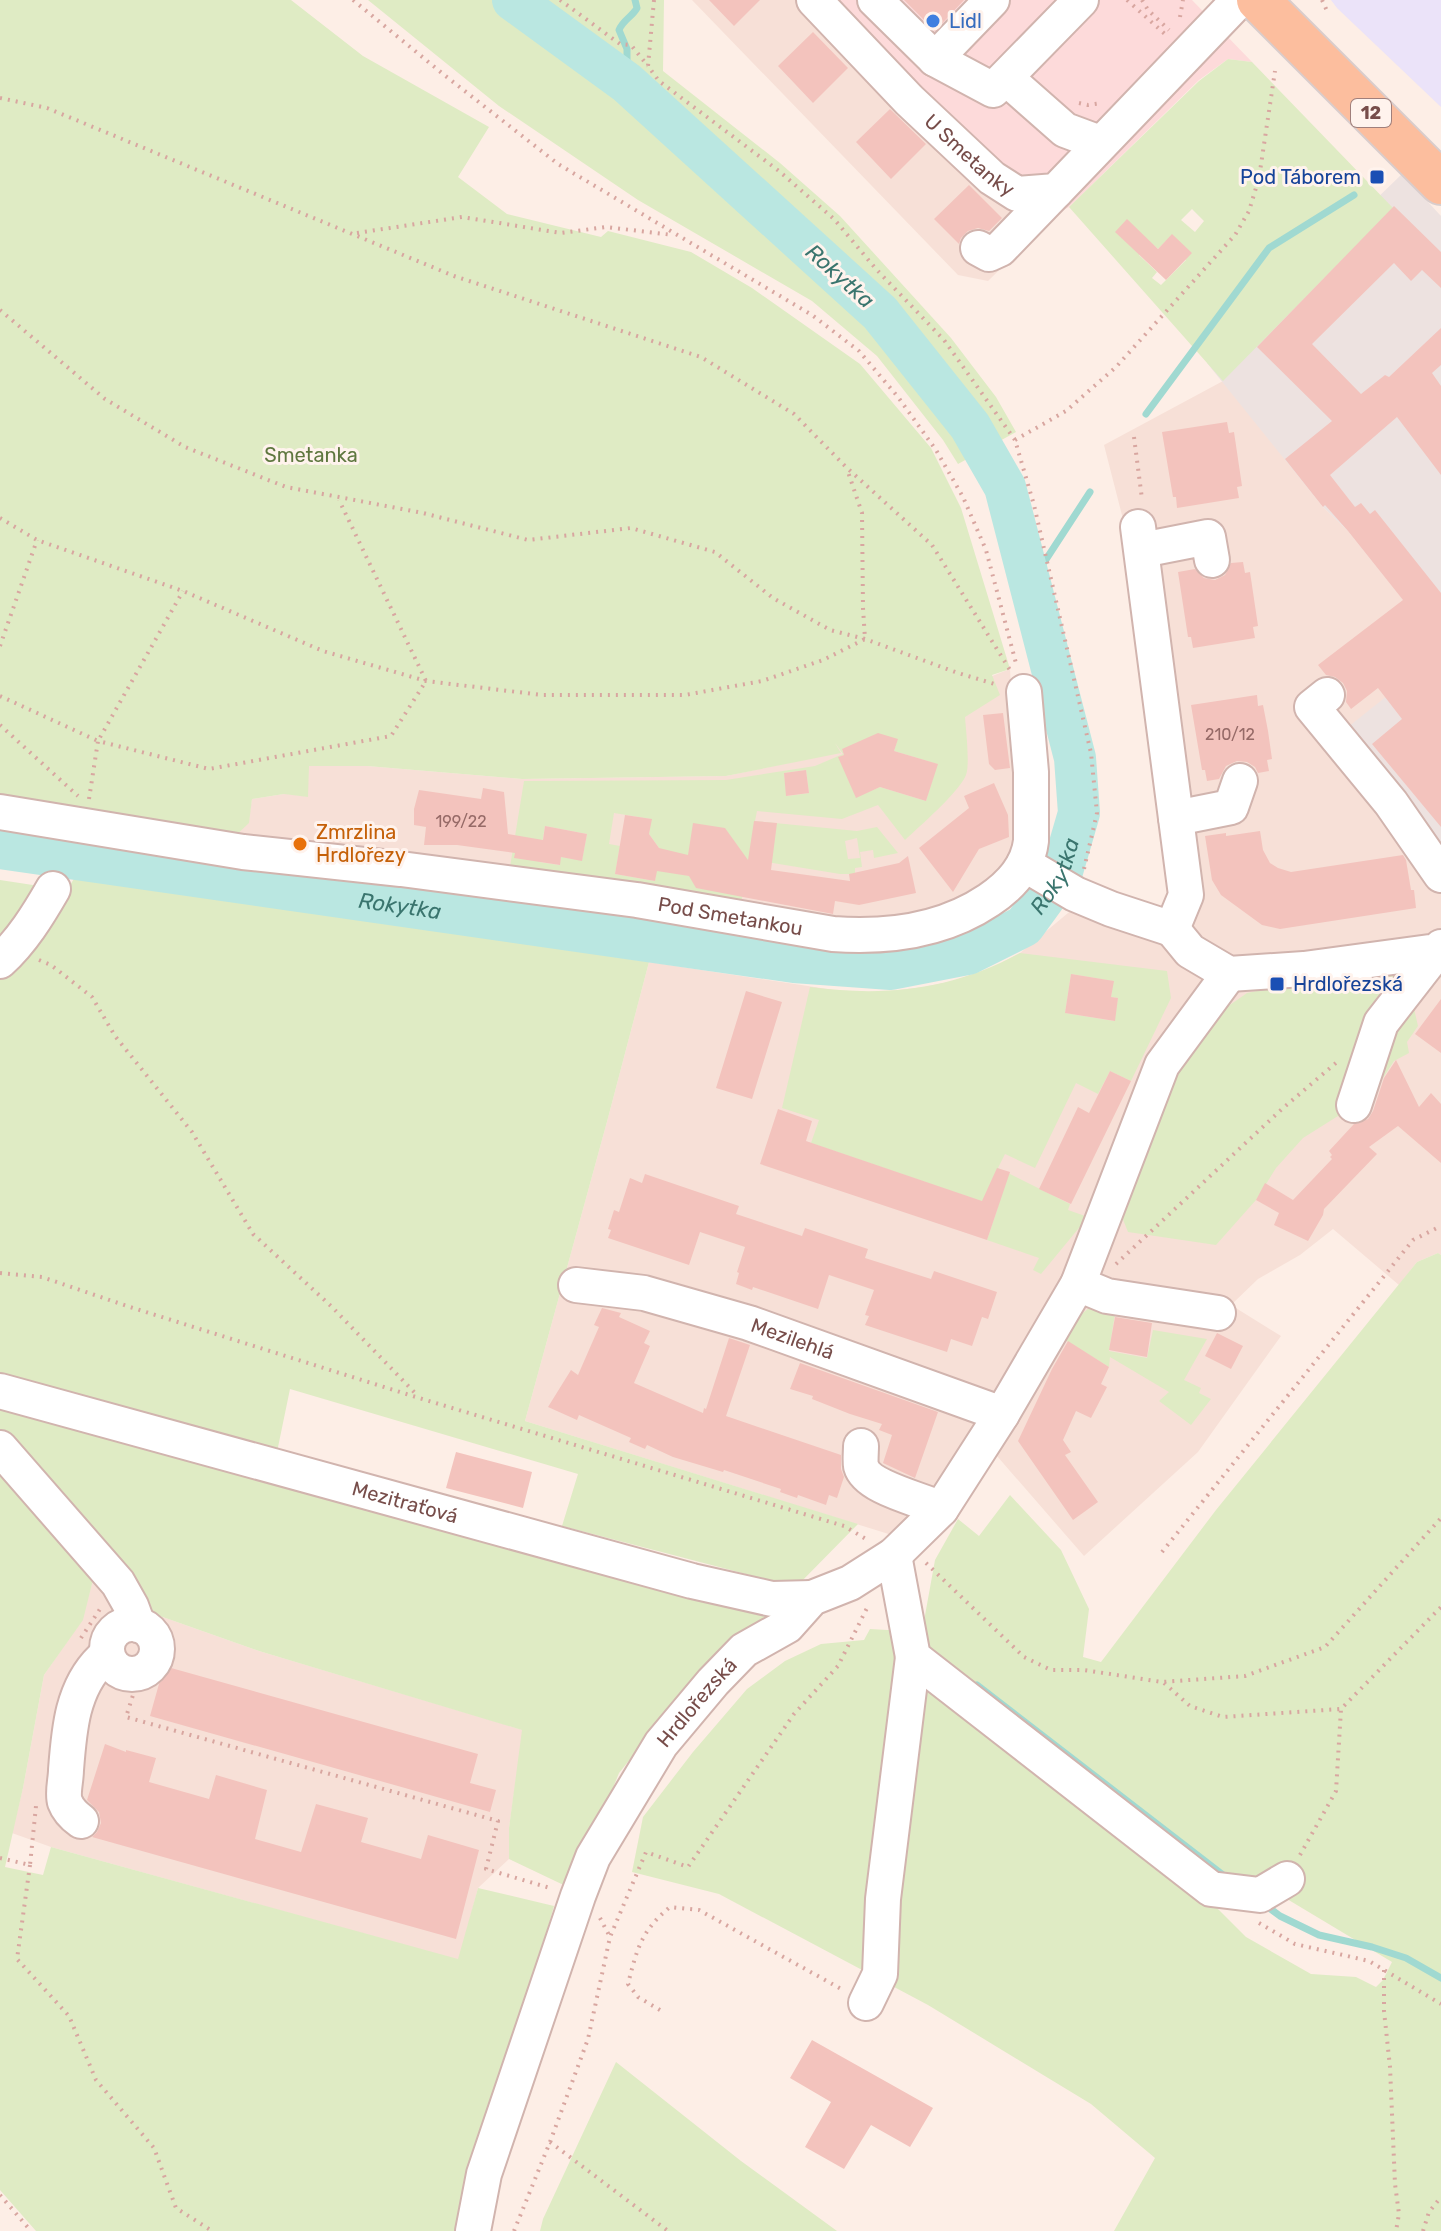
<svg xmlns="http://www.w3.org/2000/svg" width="1441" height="2231" viewBox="0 0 1441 2231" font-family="Rubik,sans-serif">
<rect width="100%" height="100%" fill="#fdeee6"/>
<!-- residential -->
<path fill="#f7e0d7" d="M692,0h125l238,215 -67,66 -30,-6z
M1223,381l100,126 25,24 93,116v608l-3,-2 -21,9 -18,23 -66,-56 -33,26 -42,24 -27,26 50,31 -83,116 -114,104 -87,-100 -73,89 -399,-124 83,-303 41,-156 198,30h35l42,-5 29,-6 41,-14 26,-14 54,-45 86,24 16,-32 -52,-377 -20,-78z
M1010,669l9,167 -17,37 -41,33 -54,17 -68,1 -609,-83 18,-18 4,-24 32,-5 25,-28h58l155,13 204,-3 114,-24 -8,-13z
M113,1564l44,51 102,36 264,79 -14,98v31l-31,29 -19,72 -408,-113 -39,-14 11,-45 21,-113 38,-55 11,-40z"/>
<!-- commercial -->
<path fill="#fddada" d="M817,0h375l60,62 -24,-3 -29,21 -130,127 -14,8z"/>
<!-- industrial -->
<path fill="#ede2e0" d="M1402,174l39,42v431l-93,-116 -25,-24 -116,-144z
M1441,653v208l-93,-134z"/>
<!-- education -->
<path fill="#ebe3f9" d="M1331,0h110v107l-104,-99z"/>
<!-- green -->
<path fill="#dfebc4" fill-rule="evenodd" d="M0,0h291l72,56 126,71 -31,50 49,37 94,23 7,-6 83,21 61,36 108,76 71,84 30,60 49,161 -18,6 8,20 -35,22c1,13 5,48 1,58 -6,16 -47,52 -61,65l-27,-35 -36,14 -85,-8 -2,10 102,10 20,-4 21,26 -24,5 -1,-8 -13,2 2,15 -7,1v6h-15l-92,-15 -7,46 -231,-38 14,-86 202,-1 89,-14 28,-12 -8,-11 6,10 -115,23 -204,3 -155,-13h-58l-1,31 -24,-3 -32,5 -3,24 -19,18 -230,-41zM897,740l-3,11 43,13 -11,37 -46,-14 -24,10 -17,-40 5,-2 -2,-6zM806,770l3,23 -22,3 -3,-23zM614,813l37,6 -2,15 10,14 -4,33 -40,-7 5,-28 -11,-2zM545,826l42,8 -5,26 -21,-3 -2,8 -20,-3zM857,838l3,20 -12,1 -3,-18zM733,840l-36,48h-1l1,-10 -12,-3z
M368,0h296l-1,71 117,92 60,53 111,122 45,59 20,35 -58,32 -15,-24 -66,-84 -65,-55 -174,-101 -139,-94z
M1228,59l24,3 141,146 -170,173 -154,-174 130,-126zM1192,209l12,12 -9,11 -14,-12zM1166,241l20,19 -25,25 -9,-7 5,-6 -18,-17 12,-12 7,6z
M75,877l574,85 -41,156 -83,303 333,103 -62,63 -234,-61 16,-52 -288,-85 -13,63 -277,-73v-407l35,-29z
M0,880l46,7 -46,54z
M1020,953l147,18 4,27 -40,83 -21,-10 -12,23 -22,-11 -41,85 -30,-14 -7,14 72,36 -2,6 20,7 -47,57 -8,-4 6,-12 -52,-18 11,-33 -187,-64 8,-23 -37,-12 28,-121c76,10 142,3 210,-34zM1071,974l42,7 -2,16 7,1 -4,23 -49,-8z
M1405,969l13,57 -11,16 2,11 -15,8 -20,31 -31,28 -5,-4 -35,22 -27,30 -20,32 -40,45 -88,-13 -6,-15 1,-31 42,-98 59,-79 23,-16 49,-10z
M1438,1253l3,2v976h-327l41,-73 -64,-54 -163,-99 -209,-111 -87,-22 11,-55 50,-65 54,-63 38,-28 36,-17 43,-4 6,-11 52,3 13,-72 23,-41 21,17 31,-41 51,55 28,59 -6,48 18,5 115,-152 201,-248zM1285,1865l2,34 105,63 -9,18 -7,7 -20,-10 -45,-3 -65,-37 -57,-57 68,2z
M1093,1305l23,3 -7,43 38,7 6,-28 54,9 -23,41 17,8 -2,5 12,6 -20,26 -32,-24 10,-9 -59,-35 -1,10 -44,-27 10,-21z
M0,1403l261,72 302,89 209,49 -92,84 -61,76 -47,116 -63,-30v-31l13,-98 -263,-79 -102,-36 -157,-175z
M0,1467l93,113 -10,40 -39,55 -21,113 -18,79 38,8 8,-28 407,112 20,-71 76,18 -92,325h-426l-36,-41z
M616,2062l125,99 96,70h-297l3,-12z"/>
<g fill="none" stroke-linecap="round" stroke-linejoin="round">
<!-- stream -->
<path stroke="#a0d9d1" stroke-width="7" d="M627,83v-34l-8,-19c4,-10 13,-13 18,-22l-2,-8
M1146,414l123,-166 85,-53
M1030,584l60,-92
M977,1685l250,193
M1264,1904l16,12 39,19 53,12 34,11 35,20"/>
<!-- river -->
<path stroke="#bae7e1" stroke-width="42" id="s1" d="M0,848l794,114 97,7 77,-15 56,-28 37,-51 18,-62 -4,-55 -70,-271 -35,-61 -90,-113 -253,-230 -114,-83"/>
</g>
<!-- building -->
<path fill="#f3c3bd" d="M709,0h51l-26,26z
M904,0h60l-29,31z
M813,32l35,36 -35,35 -35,-37z
M890,109l36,35 -35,35 -35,-37z
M969,185l33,33 -13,13 -11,-3 -10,3 -7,7 -2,6 -25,-25z
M1394,206l47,46v36l-19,-18 -11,11 -17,-18 -82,81 49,50 24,-19 4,2 52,-49v37l-9,8 9,13v89l-44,-58 -67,58 25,32 6,-4 9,11 5,-4 66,83v234l-69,-83 30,-25 -24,-31 -27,21 -5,-7 1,-11 -4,-8 -8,-6 -9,-2 -8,-10 85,-65 -55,-69 -23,-26 -2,2 -38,-48 47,-38 -75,-74z
M1127,219l31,30 14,-15 20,19 -26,27 -51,-48z
M1227,422l2,11 5,-1 8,54 -5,1 2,11 -62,10 -1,-11h-3l-11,-65z
M1243,562l2,11 5,-1 8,54 -5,1 2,11 -62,10 -2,-11h-3l-10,-65 17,-3 9,9 11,2 10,-5 6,-12z
M1257,695l1,11 5,-1 5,26 4,28 -5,1 2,11 -11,2 -3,-6 -8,-5 -10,-1 -11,5 -7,13 -12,2 -2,-11h-3l-11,-65z
M1003,713l7,55 -15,2 -6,-6 -6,-49z
M878,733l20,6 -4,12 44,13 -12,37 -46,-14 -24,11 -18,-41 6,-2 -2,-6z
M806,770l3,23 -23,3 -2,-23z
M994,783l14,32 1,22 -30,12 -26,43 -34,-44 50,-40 -5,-12z
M483,788l21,4 4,42 35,6 2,-14 42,8 -5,27 -21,-4 -1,8 -46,-7 1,-5 -58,-8h-33l2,-18 -12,-2v-16l5,-19 62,9z
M625,815l27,4 -3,15 10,14 29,7 5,-32 32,5 23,32 6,-39 23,2 -6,47 79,11 -1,-7 50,-11 9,-7 8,37 -57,12 -24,-4 -2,13 -137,-26 -7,-12 -32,-5 -2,10 -40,-7z
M1260,831l3,19 7,13 8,5 13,4 112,-17 3,5 5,30h3l2,18 -136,21 -18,-4 -41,-30 -9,-15 -7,-44 21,-3v3z
M1071,974l43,7 -3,16 7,1 -3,23 -50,-8z
M746,991l36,11 -30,97 -36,-11z
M1441,999v54l-26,-19z
M1396,1060l23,47 12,-14 10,11v59l-43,-37 -29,21 8,7 -53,55 -1,6 -15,26 -34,-16 5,-12 -23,-13 9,-17 28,17 39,-41 -2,-2 2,-2 -3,-4 25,-27 14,-5 5,-8 11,-33z
M1110,1071l21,10 -60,123 -32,-15 39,-82 11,6z
M778,1109l34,12 -6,20 176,60 15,-33 13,4 -23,68 -227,-76z
M645,1174l94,32 -3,8 66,22 3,-8 63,21 -3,9 66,21 3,-8 63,21 -9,27 -6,-2 -10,29 -21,-7 -4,13 -82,-27 4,-9 -4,-1 9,-25 -45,-15 -11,34 -65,-22 -1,3 -16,-6 3,-11 -2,-1 8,-25 -45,-15 -11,33 -81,-27 3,-8 -3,-1 6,-19 5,2 11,-34 12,5z
M602,1308l19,5 -2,4 31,14 -6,12 6,3 -16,37 69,30 1,-5 2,1 23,-71 21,7 -24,71 115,39v14l3,8 -7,21 -8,-3 -3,10 -28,-10 -1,3 -17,-6 1,-3 -57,-19 -1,2 -50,-15 -26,-12 -2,4 -16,-7 2,-4 -52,-23 -2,5 -29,-13 23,-37 7,5 21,-48 -5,-2z
M1115,1317l37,6 -5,34 -38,-7z
M1217,1333l26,13 -12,23 -26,-13z
M1068,1341l41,26 -8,17 6,3 -16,31 -15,-7 -13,29 8,12 -6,3 33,47 -25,18 -55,-79 34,-72z
M800,1363l138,49 -23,66 -32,-15 9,-28 -13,-5 3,-6 -32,-10 -38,-15 1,-3 -23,-7z
M456,1452l76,20 -9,36 -77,-20z
M164,1666l314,88 -8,29 26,7 -6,22 -340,-96z
M105,1744l21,8v-2l30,8 -7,24 60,17 7,-24 51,15 -12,49 46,13 15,-48 52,14 -7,24 60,17 7,-24 51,15 -23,89 -364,-102 5,-5 4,-9 -2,-11 -12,-12z
M812,2040l121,68 -23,39 -39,-22 -27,44 -39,-22 26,-45 -41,-24z"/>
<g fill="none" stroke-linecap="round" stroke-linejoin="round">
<!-- minor casing -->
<g stroke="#d1b4ae" stroke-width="38">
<g id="minor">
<path id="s2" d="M814,0l95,100 83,78 25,16 39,-3 183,-191"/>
<path d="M875,0l60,59"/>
<path d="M992,0l-57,59 58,31 88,-90"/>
<path d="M1006,78l59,52 35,13"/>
<path d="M978,248l11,6 11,-5 56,-58"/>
<path d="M1138,527l48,368 -14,34"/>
<path d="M1142,550l66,-13 4,23"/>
<path d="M1327,695l-15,12 79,96 50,72"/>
<path id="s3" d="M0,812l243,40 158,17 236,31 196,34c55,4 110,-3 156,-34 21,-14 39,-33 42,-59v-69l-7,-80"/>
<path d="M1176,818l55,-11 9,-26"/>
<path d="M1024,864l51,30 36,15 61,20"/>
<path d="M1172,929l18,22 39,23 75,-5 133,-18 4,-4"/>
<path d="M0,961c22,-20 38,-46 53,-72"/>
<path d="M1354,1105l27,-82 56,-72 4,5"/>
<path d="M1078,1284l29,12 111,17"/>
<path id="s4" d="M576,1285l68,8 105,30 253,91"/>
<path id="s5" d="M0,1391l692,190 80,18 40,-1"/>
<path d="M861,1446c0,6 -1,15 0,20 6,22 60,33 80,43"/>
<path d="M0,1448l118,135 13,23 7,19"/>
<path d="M894,1555l19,102 298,232 49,6 27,-16"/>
<circle cx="132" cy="1649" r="25"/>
<path d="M81,1821c-7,-5 -13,-11 -16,-19 -3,-9 1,-22 1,-32 3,-40 6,-82 36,-111l8,4"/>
<path d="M866,2003l14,-29 3,-75 30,-242"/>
<path id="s6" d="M473,2231l11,-57 94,-278 15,-39 68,-113 52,-62 31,-32 43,-24 25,-28 38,-15 44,-28 47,-46 61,-95 76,-130 84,-219 67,-91"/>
</g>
</g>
<!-- major casing -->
<g stroke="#d9cdcc" stroke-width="46">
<path id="major" d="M1258,0l183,183"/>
</g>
<!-- path -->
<path stroke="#d8a6a0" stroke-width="4" stroke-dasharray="2 6" stroke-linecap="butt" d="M353,0l90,74 115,90 254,151 47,36 39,46 38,53 27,47 23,53 31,117
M560,0l60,44 11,1 17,21
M654,0l-6,66 11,15 120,90 55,48 42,50 68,71 71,100 19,65 57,248 6,60 -13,56
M1127,0l39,35
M1142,0l6,10 21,20
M1322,0l6,13
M1180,17l3,-17
M0,98l47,10 407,168 247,81 93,57 52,53 86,78 78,125
M1079,103l9,2 14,-2
M357,233l105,-16 99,16 45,-6 67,8
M0,310l105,89 80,48 101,40 137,26 105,27 103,-12 84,24 58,46 57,32 35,9 93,34 40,12
M1134,437l8,62
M1015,440l51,-29 50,-44 119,-132 14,-24 10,-33 16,-107
M0,518l37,22 146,51 140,60 103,30 116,14h143l77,-14 61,-21 42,-21 -2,-31 -1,-95 -15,-44
M0,646l37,-106
M0,696l98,45 85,-150
M0,725l78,71
M89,799l9,-58 111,28 182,-33 35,-55 -87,-181
M39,960l12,5 41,32 23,39 77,96 61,102 79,73 86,89
M1116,1264l166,-155 55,-47
M0,1273l42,4 88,30 289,91 425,128 22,13
M1162,1552l251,-312 28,-14
M926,1563l98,94 27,13h33l78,12 83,-6 80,-29 116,-129
M81,1638l19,-29
M140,1673l-14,44 372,104 -12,48 64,19
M1164,1683l26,23 33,11 117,-8
M1300,1855l36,-64 5,-82 100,-102
M0,1858l30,7 6,-59
M30,1865l-13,94 52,57 27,64 58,68 22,60 36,23
M600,1918l10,19
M1259,1923l36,21 74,17 72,43
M1384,1970v41l6,56 5,117 4,30 -3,17
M660,2010l-22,-13 -10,-13c9,-35 13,-53 42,-77l29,3 144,80
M550,2142l118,89
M0,2195l31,36
M514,2231l36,-89 38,-103 22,-102 36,-85 42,15 106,-153 44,-48 30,-60
M1423,2231l6,-19 12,-15"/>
<!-- minor -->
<use href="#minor" stroke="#fff" stroke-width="34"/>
<!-- major -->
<use href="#major" stroke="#fcbe9e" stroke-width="42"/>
</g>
<!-- markers -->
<circle fill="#3f7fe0" stroke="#fff3ed" stroke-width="3" cx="933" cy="21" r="8"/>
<g fill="#1a4fb4" stroke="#fff3ed" stroke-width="3">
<rect x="1369" y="169" width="16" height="16" rx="4"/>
<rect x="1269" y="976" width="16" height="16" rx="4"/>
</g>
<circle fill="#e8710a" stroke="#fff3ed" stroke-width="3" cx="300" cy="844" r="8"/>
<g text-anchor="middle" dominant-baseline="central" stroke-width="6" stroke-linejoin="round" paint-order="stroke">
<!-- number labels -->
<g font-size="16" fill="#966a67">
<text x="1230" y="734">210/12</text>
<text x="461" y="821">199/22</text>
</g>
<!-- shield labels -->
<rect fill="#fff3ed" stroke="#a07f7b" stroke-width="2" x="1351" y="99" width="40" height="28" rx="6"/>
<g font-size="18" font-weight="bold" fill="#774d4a">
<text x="1371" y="113">12</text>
</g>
<!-- shop labels -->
<g font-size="20" fill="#366cbe" stroke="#fff3ed" text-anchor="start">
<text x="949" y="21">Lidl</text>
</g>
<!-- street labels -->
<g font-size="20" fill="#774d4a" stroke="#fff3ed">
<text stroke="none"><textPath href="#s2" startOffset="220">U Smetanky</textPath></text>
<text stroke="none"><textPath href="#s3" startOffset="738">Pod Smetankou</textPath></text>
<text stroke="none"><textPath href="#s4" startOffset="224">Mezilehlá</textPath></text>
<text stroke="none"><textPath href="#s5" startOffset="420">Mezitraťová</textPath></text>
<text stroke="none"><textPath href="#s6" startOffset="580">Hrdlořezská</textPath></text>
</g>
<!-- transit labels -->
<g font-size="20" fill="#164399" stroke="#fff3ed" text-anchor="end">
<text x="1361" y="177">Pod Táborem</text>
<text x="1293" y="984" text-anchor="start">Hrdlořezská</text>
</g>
<!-- park labels -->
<g font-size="20" fill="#5f773f" stroke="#fff3ed">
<text x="311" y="455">Smetanka</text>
</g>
<!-- food labels -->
<g font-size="20" fill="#c56008" stroke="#fff3ed" text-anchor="start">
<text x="316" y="832">Zmrzlina<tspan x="316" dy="23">Hrdlořezy</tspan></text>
</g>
<!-- water labels -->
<g font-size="22" font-style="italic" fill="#3a756e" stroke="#fff3ed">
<text transform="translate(840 276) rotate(42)">Rokytka</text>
<text stroke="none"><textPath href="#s1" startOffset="1100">Rokytka</textPath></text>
<text stroke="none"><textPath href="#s1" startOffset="404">Rokytka</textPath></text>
</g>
</g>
</svg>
